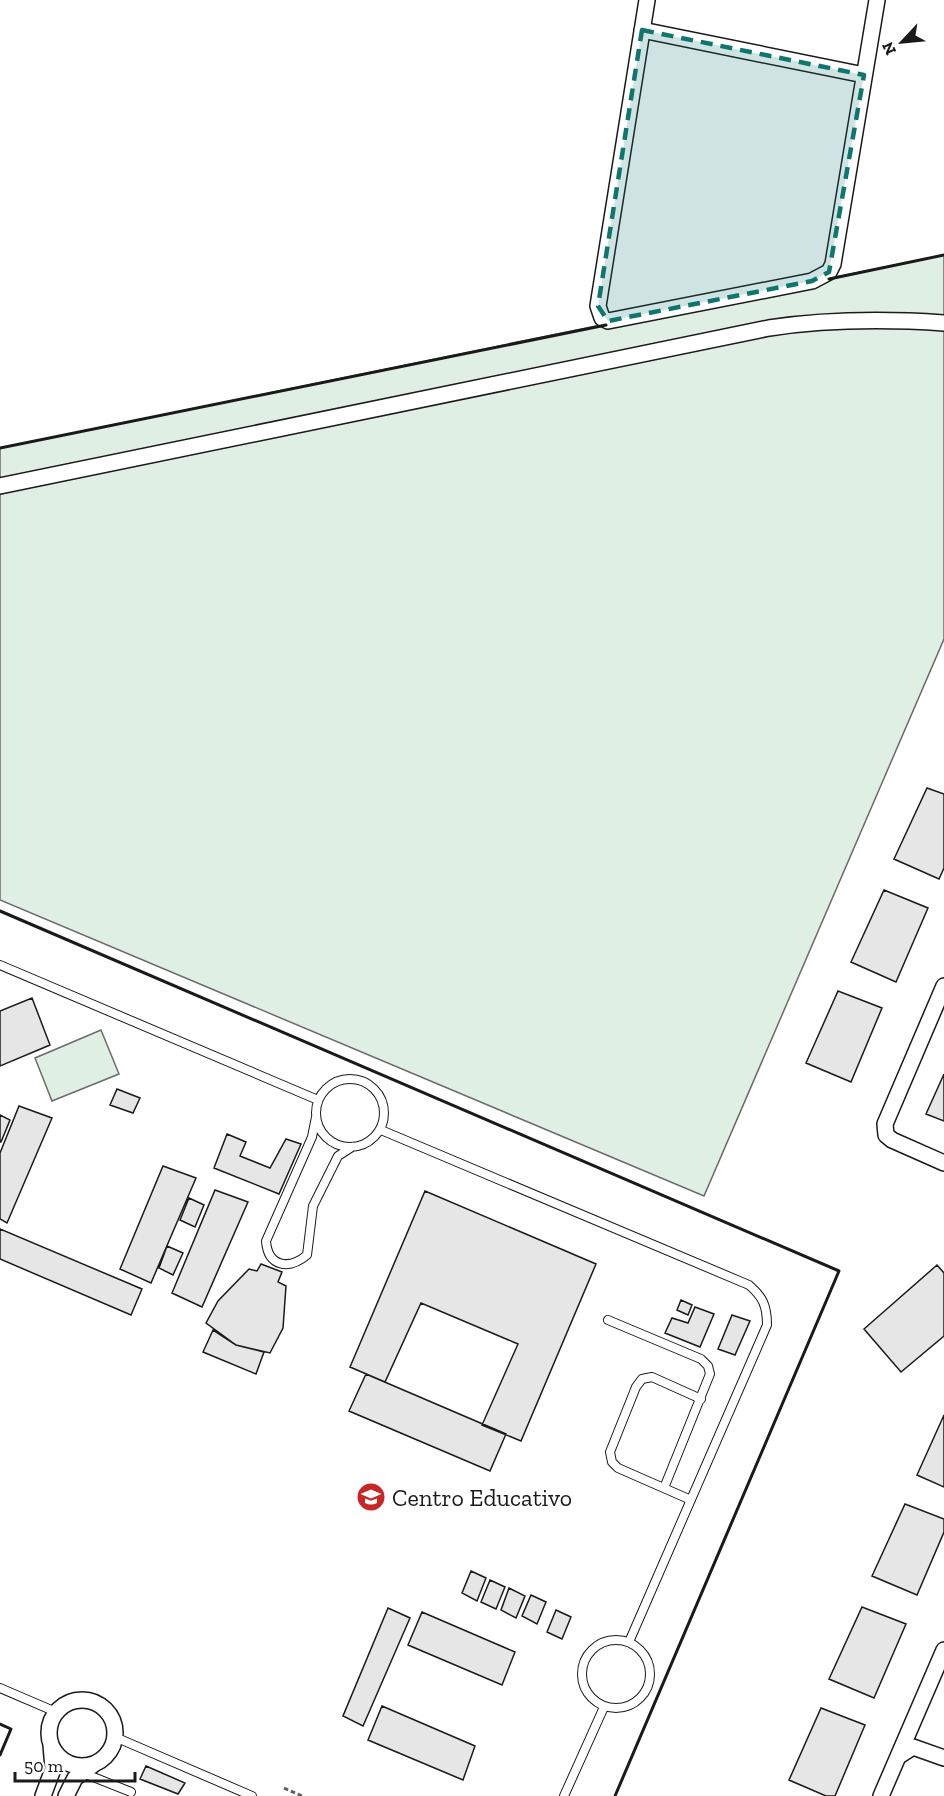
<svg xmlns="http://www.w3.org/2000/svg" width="944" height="1796" viewBox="0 0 944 1796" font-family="'Zilla Slab',serif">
<rect width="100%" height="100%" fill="#fff"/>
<!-- green -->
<path fill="#e0efe3" stroke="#6a6a6a" stroke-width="1.5" d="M944,255v384l-240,557 -704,-296v-452z
M101,1030l18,44 -67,27 -17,-43z"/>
<!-- building -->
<path fill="#e6e6e6" stroke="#1a1a1a" stroke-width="1.5" d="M927,788l17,6v74l-5,11 -45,-20z
M884,890l44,18 -32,74 -45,-20z
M838,991l44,17 -31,74 -45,-19z
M32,998l18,47 -50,21v-55z
M944,1074v47l-18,-7z
M117,1089l23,9 -7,15 -23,-8z
M19,1106l33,12 -45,105 -7,-4v-66z
M0,1115l10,5 -9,22h-1z
M227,1134l19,8 -6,14 30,12 16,-29 15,5 -22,50 -65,-26z
M163,1166l33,12 -45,105 -31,-14z
M215,1190l33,12 -46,105 -30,-14z
M425,1191l171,73 -75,177 -39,-16 36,-81 -97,-41 -36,79 -35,-15z
M189,1198l15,7 -9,22 -15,-7z
M0,1229l142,60 -11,26 -131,-56z
M167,1246l16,7 -10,22 -14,-7z
M261,1264l21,8 -4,10 8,4 -3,42 -13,25 -34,-8 -30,-22 12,-22 31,-32 8,2z
M937,1265l7,8v63l-43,36 -37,-43z
M681,1300l11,5 -4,10 -11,-5z
M695,1307l19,7 -14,33 -35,-14 7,-15 16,5z
M732,1315l18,6 -15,34 -17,-6z
M213,1330l23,15 28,7 -8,22 -53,-22z
M366,1374l140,60 -16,37 -141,-60z
M944,1415v72l-27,-12z
M905,1504l39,15v13l-27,63 -45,-19z
M471,1571l15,7 -9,23 -15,-8z
M490,1580l15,7 -9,22 -15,-7z
M509,1588l16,8 -9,22 -15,-8z
M531,1595l15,7 -9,22 -15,-8z
M862,1607l44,17 -32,74 -45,-19z
M388,1608l22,10 -47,108 -20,-10z
M556,1610l15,7 -9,22 -15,-7z
M422,1612l93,40 -13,33 -94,-40z
M382,1706l93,40 -12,34 -95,-40z
M821,1708l44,17 -30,71h-9l-37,-16z
M146,1766l39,17 -7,11 -38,-15z"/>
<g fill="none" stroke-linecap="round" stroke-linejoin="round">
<!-- service casing -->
<g stroke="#1a1a1a" stroke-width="10">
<path id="service" d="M0,965l318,135
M316 1113a34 34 0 1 1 68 0a34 34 0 1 1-68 0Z
M316,1117l-4,20 -46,104c2,26 23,29 41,14l6,-49 25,-50 14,-9
M381,1130l368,155c14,12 18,21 18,40l-138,317
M608,1320l93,39 7,7 2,8 -46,114
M691,1500l-73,-32 -6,-6 -2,-10 26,-65 6,-8 10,-2 49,22
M582 1674a34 34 0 1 1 68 0a34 34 0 1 1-68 0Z
M0,1688l56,24
M115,1737l137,59
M83,1773l48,19
M564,1796l40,-89"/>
</g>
<!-- minor casing -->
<g stroke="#1a1a1a" stroke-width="18">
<path id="minor" d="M647,0l-49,306 4,12 6,3 204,-40 17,-9 4,-8 44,-264
M642,30l222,45
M0,486l769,-158c60,-9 116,-9 175,-5
M944,986l-59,138 1,11 6,5 52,23
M49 1733a33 33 0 1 1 66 0a33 33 0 1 1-66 0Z
M899,1756l14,-9 31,11
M43,1796l10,-27 -2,-24
M66,1796l9,-18 18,-13
M881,1796l63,-146"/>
</g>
<!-- path -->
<path stroke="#5f5f5f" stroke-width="3" stroke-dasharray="4.5 3" stroke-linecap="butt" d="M284,1788l18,8"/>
<!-- service -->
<use href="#service" stroke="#fff" stroke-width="8"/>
<!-- minor -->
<use href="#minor" stroke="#fff" stroke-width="15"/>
<!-- wall -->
<path stroke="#1a1a1a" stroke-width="3" d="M829,279l115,-24
M0,448l606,-123
M0,911l839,360 -224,525
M0,1724l11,5 -11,26"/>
</g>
<!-- marked area -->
<path fill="#0f766e" fill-opacity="0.2" stroke="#0f766e" stroke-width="4.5" stroke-dasharray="12 8" stroke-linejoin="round" d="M642,30l222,45 -35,197 -17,9 -204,40 -10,-15z"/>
<!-- icons -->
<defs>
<g id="university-disc" transform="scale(1.5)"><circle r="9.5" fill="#c62828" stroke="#fff"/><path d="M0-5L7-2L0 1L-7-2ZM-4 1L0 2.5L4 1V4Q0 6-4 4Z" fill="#fff"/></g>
</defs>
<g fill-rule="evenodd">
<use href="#university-disc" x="371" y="1497"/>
</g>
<g text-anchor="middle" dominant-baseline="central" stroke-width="4.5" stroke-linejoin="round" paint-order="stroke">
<!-- poi labels -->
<g font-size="24" fill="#1a1a1a" stroke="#fff" text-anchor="start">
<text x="392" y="1497">Centro Educativo</text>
</g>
</g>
<!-- north arrow -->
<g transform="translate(902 42) rotate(244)" stroke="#ffffff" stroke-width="4.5" paint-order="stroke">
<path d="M0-4.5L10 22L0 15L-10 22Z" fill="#1a1a1a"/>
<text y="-9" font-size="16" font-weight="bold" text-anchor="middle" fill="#1a1a1a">N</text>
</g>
<!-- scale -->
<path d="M15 1772v9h120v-9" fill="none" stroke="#1a1a1a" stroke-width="3"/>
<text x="24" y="1772" font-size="18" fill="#1a1a1a" stroke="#ffffff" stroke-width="4.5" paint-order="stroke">50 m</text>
</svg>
